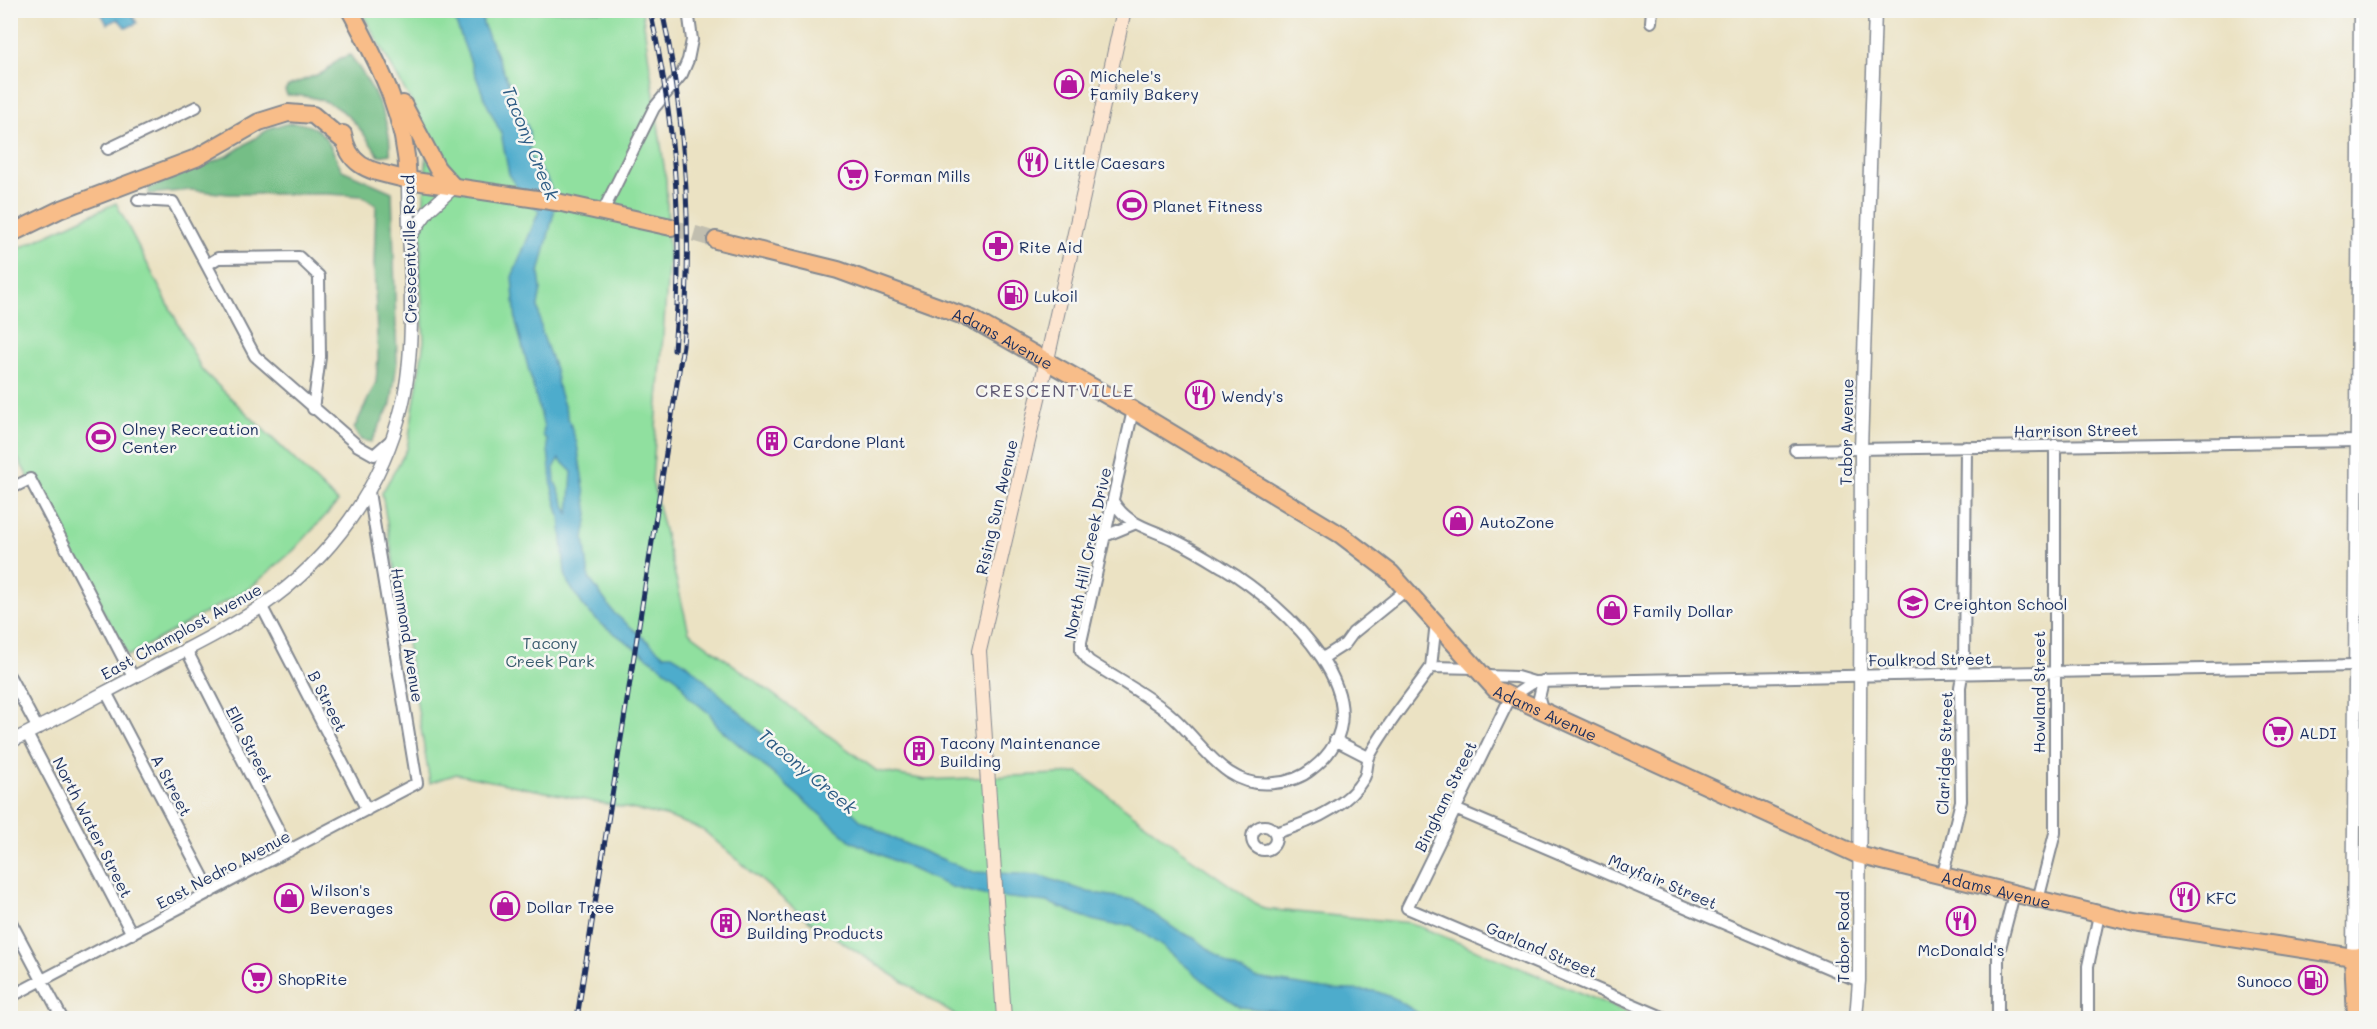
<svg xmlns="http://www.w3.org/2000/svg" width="2377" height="1029" viewBox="0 0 2377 1029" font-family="Mali,sans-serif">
<rect width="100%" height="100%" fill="#f6f6f2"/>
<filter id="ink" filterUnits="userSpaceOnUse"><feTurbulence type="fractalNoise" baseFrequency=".0167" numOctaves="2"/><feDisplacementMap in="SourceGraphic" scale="12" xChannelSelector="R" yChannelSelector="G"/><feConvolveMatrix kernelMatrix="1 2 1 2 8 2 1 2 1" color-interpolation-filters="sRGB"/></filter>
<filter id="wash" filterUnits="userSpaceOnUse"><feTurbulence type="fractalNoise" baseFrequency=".008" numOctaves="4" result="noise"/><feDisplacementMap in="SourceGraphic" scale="24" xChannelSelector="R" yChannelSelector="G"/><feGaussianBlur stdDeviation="1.35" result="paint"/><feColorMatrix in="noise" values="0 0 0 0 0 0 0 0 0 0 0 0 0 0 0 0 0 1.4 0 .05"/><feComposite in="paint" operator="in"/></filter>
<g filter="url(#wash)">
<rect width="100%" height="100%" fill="#ebe2c3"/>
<!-- green -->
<path fill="#90e09f" stroke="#56887e" stroke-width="1.5" d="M361,11h281l24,169 3,75 -17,226 37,151 188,139 49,9 153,-7 102,78 83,58 147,14 230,95h-682l-154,-100 -102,-88 -37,-14 -210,-42 -26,9 -48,-290 25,-44 17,-108 -4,-72 8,-137z
M116,203l86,167 136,132 -44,48 -44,38 -122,68 -117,-210v-194z"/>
<!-- forest -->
<path fill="#74be86" stroke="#487672" stroke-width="1.5" d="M350,55c20,27 42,64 40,99l-11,2c-26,-39 -42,-61 -92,-61l-2,-5 3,-4 36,-14 15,-13z
M291,123c35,0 37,20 51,47l50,22 5,170 -6,42 -20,38 -10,-2 -7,-11 22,-47 2,-24 -4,-93 2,-60 -14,-9 -35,-2h-98l-38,-4 -42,4v-6l80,-33 43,-28z"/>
<!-- water -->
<path fill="#4daccc" stroke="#346e95" stroke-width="1.5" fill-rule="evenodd" d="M100,11h30l7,12 -11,5 -8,-9 -11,5z
M456,11h26l1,13 46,106 1,26 17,23 6,15 1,18 -15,61 2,16 -3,17 4,27 13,36 4,22 18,53 11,70 -4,24 5,40 25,35 50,42h8l15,9 77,71 53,42 43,43 34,19 79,33 65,3 50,17 46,8 44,31 18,8 33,26 27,13 68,11 51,2 19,7 32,20h-92l-94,-11 -23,-15 -54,-45 -32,-22h-17l-22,-5 -45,-18 -63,-7 -33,-8 -100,-46 -134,-115 -7,-12 -21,-17 -11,-18 -78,-56 -16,-16 -16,-24 -3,-10 -5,-56 -8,-29 -5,-48 -4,-5 1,-8 -28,-105 -4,-45 27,-66 -18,-16 -12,-21 -8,-41 -16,-33 -22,-58 -8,-22zM559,459l13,13 -3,42 -14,-32 -1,-14z"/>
</g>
<g filter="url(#ink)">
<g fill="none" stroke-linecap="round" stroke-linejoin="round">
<!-- trunk-tunnel -->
<path stroke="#c1beaf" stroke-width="16" stroke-dasharray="16 8" stroke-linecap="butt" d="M671,227l45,13"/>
<!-- minor casing -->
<g stroke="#838890" stroke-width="14">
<path id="minor" d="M1651,22l1,-12
M108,149l88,-42
M138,200l35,2 82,154 103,90 16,9 17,-15
M603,211l51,-103 28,-34 6,-14 4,-20 -4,-30
M207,265l11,-7 81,-1 20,19 1,81 -7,52
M1795,450l563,-9
M10,489l20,-10 103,198
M1113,501c14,24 36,27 59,38 18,8 35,19 52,29 58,35 172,136 88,201 -11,9 -24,13 -38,14 -52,7 -73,-45 -108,-72 -24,-19 -51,-33 -77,-50l-8,-10v-9l52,-232
M1105,536l29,-12
M262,607l105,203
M1436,622l-5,45 46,1
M186,649l103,202
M1323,658l22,-14 8,-11 53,-43
M1484,676l33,1 17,5
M10,677l28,52
M106,692l105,200
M1543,712l-4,-14 4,-17
M27,734l105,200
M1335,740l33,17
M1455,809l404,172
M1252 838a12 12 0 1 1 24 0a12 12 0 1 1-24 0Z
M1275,833c31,-9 72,-26 89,-55 4,-7 2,-16 6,-23 16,-30 41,-59 61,-88
M1942,878l19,-77 -1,-114 4,-23 2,-217
M2038,900l17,-67v-388
M10,920l52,98
M10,997l407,-214 -48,-291
M1665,1018l-258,-110 103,-210 24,-16 821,-16
M1998,1018v-62l16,-62
M2088,1018v-52l11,-51"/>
</g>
<!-- tertiary casing -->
<g stroke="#838890" stroke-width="15">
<path id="tertiary" d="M409,237l20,-27 25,-23
M10,742c49,-24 97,-51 145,-76 36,-19 74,-37 107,-60 69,-47 120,-118 140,-200 16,-67 6,-156 6,-226
M2353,957l7,-947
M1856,1018l3,-37 2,-532 14,-439"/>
</g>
<!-- secondary casing -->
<g stroke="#838890" stroke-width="16">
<path id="secondary" d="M1004,1018l-25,-367 68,-291 77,-350"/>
</g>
<!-- primary casing -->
<g stroke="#838890" stroke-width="20">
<path id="primary" d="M343,134c7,39 35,37 65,46
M10,234l49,-24 137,-52 63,-36 29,-9 25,2 32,27"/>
</g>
<!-- trunk casing -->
<g stroke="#838890" stroke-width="20">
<g id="trunk">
<path d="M350,10c30,57 56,104 58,170l149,22 114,25"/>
<path d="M403,104l34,64 17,19"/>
<path id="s1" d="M716,240l122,30 134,49 161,91 208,125 50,38 104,116 363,166 277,68 218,34 13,-2"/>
<path d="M2353,957l3,61"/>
</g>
</g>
<!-- minor -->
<use href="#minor" stroke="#fff" stroke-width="10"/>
<!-- tertiary -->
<use href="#tertiary" stroke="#fff" stroke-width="12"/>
<!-- secondary -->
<use href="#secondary" stroke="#fce5d0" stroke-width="14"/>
<!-- primary -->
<use href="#primary" stroke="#f8bd89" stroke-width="16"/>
<!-- trunk -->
<use href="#trunk" stroke="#f8bd89" stroke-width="16"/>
<!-- rail casing -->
<g stroke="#1b2f5e" stroke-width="5">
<path id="rail" d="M650,10c25,111 34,228 24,340
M577,1018l106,-673c10,-112 3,-224 -21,-335"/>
</g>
<!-- rail -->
<use href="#rail" stroke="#f6f6f2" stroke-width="3" stroke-dasharray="9" stroke-linecap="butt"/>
</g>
</g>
<!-- icons -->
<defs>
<g id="shop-ring" transform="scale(1.5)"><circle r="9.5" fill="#f6f6f2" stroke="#b5179e" stroke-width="1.5"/><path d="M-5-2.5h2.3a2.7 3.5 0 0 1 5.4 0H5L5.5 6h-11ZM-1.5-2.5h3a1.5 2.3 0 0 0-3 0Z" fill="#b5179e"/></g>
<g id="restaurant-ring" transform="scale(1.5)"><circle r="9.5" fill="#f6f6f2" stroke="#b5179e" stroke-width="1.5"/><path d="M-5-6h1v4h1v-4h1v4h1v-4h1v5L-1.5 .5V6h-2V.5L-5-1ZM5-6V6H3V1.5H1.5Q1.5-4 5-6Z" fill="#b5179e"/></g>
<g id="supermarket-ring" transform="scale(1.5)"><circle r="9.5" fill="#f6f6f2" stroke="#b5179e" stroke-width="1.5"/><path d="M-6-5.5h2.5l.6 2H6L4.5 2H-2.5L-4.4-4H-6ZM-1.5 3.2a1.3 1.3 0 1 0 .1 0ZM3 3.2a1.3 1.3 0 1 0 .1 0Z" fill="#b5179e"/></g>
<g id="stadium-ring" transform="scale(1.5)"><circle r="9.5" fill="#f6f6f2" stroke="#b5179e" stroke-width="1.5"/><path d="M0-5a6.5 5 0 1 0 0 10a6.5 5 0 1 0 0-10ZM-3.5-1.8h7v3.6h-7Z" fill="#b5179e"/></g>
<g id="pharmacy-ring" transform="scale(1.5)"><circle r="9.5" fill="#f6f6f2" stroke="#b5179e" stroke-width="1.5"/><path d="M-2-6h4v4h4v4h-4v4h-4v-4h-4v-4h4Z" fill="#b5179e"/></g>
<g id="fuel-ring" transform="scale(1.5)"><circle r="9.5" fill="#f6f6f2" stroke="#b5179e" stroke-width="1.5"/><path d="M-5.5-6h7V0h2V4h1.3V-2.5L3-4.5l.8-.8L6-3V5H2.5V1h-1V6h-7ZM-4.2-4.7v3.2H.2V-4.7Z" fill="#b5179e"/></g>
<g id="building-ring" transform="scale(1.5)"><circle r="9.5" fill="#f6f6f2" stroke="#b5179e" stroke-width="1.5"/><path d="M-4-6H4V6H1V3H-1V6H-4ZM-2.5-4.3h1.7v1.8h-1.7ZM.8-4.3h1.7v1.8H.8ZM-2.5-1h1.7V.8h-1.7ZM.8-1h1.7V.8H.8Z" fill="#b5179e"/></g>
<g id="school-ring" transform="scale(1.5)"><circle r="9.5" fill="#f6f6f2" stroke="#b5179e" stroke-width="1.5"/><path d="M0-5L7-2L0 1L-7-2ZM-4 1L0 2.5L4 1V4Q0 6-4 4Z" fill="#b5179e"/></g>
</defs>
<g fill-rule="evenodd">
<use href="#shop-ring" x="1069" y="84"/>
<use href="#restaurant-ring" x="1033" y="162"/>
<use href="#supermarket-ring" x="853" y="175"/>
<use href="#stadium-ring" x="1132" y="205"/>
<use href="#pharmacy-ring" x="998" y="246"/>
<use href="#fuel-ring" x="1013" y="295"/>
<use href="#restaurant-ring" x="1200" y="395"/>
<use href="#stadium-ring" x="101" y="437"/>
<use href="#building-ring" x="772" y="441"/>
<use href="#shop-ring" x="1458" y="521"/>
<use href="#school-ring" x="1913" y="603"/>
<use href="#shop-ring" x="1612" y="610"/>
<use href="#supermarket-ring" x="2278" y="732"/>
<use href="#building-ring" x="919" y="751"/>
<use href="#restaurant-ring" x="2185" y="897"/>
<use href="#shop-ring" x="289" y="898"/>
<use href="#shop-ring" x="505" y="906"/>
<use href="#restaurant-ring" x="1961" y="921"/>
<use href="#building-ring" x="726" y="923"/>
<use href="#supermarket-ring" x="257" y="978"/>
<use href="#fuel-ring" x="2313" y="980"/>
</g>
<g text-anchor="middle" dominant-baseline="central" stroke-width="5" stroke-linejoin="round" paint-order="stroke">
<!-- poi labels -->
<g font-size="16" fill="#1b2f5e" stroke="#f6f6f2" text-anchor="start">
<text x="1090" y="75">Michele's<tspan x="1090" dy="18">Family Bakery</tspan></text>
<text x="1054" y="162">Little Caesars</text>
<text x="874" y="175">Forman Mills</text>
<text x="1153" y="205">Planet Fitness</text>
<text x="1019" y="246">Rite Aid</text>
<text x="1034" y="295">Lukoil</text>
<text x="1221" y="395">Wendy's</text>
<text x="122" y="428">Olney Recreation<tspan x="122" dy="18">Center</tspan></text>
<text x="793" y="441">Cardone Plant</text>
<text x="1479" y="521">AutoZone</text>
<text x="1934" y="603">Creighton School</text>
<text x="1633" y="610">Family Dollar</text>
<text x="2299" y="732">ALDI</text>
<text x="940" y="742">Tacony Maintenance<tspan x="940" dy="18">Building</tspan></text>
<text x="310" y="889">Wilson's<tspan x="310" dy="18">Beverages</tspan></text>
<text x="2206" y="897">KFC</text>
<text x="526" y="906">Dollar Tree</text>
<text x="747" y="914">Northeast<tspan x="747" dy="18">Building Products</tspan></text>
<text x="1961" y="949" text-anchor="middle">McDonald's</text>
<text x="278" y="978">ShopRite</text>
<text x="2292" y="980" text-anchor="end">Sunoco</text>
</g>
<!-- street labels -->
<g font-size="16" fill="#1b2f5e" stroke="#f6f6f2">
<text transform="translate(409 249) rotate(-91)">Crescentville Road</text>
<text stroke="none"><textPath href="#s1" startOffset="304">Adams Avenue</textPath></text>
<text transform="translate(2076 430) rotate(-1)">Harrison Street</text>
<text transform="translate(1846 432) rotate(-89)">Tabor Avenue</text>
<text transform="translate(996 507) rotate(-77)">Rising Sun Avenue</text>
<text transform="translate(1087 553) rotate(-78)">North Hill Creek Drive</text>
<text transform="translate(181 631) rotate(-29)">East Champlost Avenue</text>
<text transform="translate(408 635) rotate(81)">Hammond Avenue</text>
<text transform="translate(1930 659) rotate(-1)">Foulkrod Street</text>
<text transform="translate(2038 692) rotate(-90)">Howland Street</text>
<text transform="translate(328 701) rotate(63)">B Street</text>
<text stroke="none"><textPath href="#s1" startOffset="970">Adams Avenue</textPath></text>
<text transform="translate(250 744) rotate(63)">Ella Street</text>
<text transform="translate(1944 753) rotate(-88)">Claridge Street</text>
<text transform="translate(172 785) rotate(62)">A Street</text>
<text transform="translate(1445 796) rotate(-64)">Bingham Street</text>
<text transform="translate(93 827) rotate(63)">North Water Street</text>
<text transform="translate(223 869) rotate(-28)">East Nedro Avenue</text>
<text transform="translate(1663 881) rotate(23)">Mayfair Street</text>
<text stroke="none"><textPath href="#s1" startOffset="1456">Adams Avenue</textPath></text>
<text transform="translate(1842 937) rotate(-90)">Tabor Road</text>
<text transform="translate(1542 949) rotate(23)">Garland Street</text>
</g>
<!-- park labels -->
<g font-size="16" fill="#385b6e" stroke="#f6f6f2">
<text x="550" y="642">Tacony<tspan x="550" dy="18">Creek Park</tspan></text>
</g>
<!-- water labels -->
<g font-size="18" font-style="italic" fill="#2c5b84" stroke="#f6f6f2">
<text transform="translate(531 143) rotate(68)">Tacony Creek</text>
<text transform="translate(808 771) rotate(40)">Tacony Creek</text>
</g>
<!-- neighbourhood labels -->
<g font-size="18" letter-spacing="1.5" fill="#615b75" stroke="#f6f6f2">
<text x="1055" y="390">CRESCENTVILLE</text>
</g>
</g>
<!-- margin -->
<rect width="2377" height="1029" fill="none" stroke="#f6f6f2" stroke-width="36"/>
</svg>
